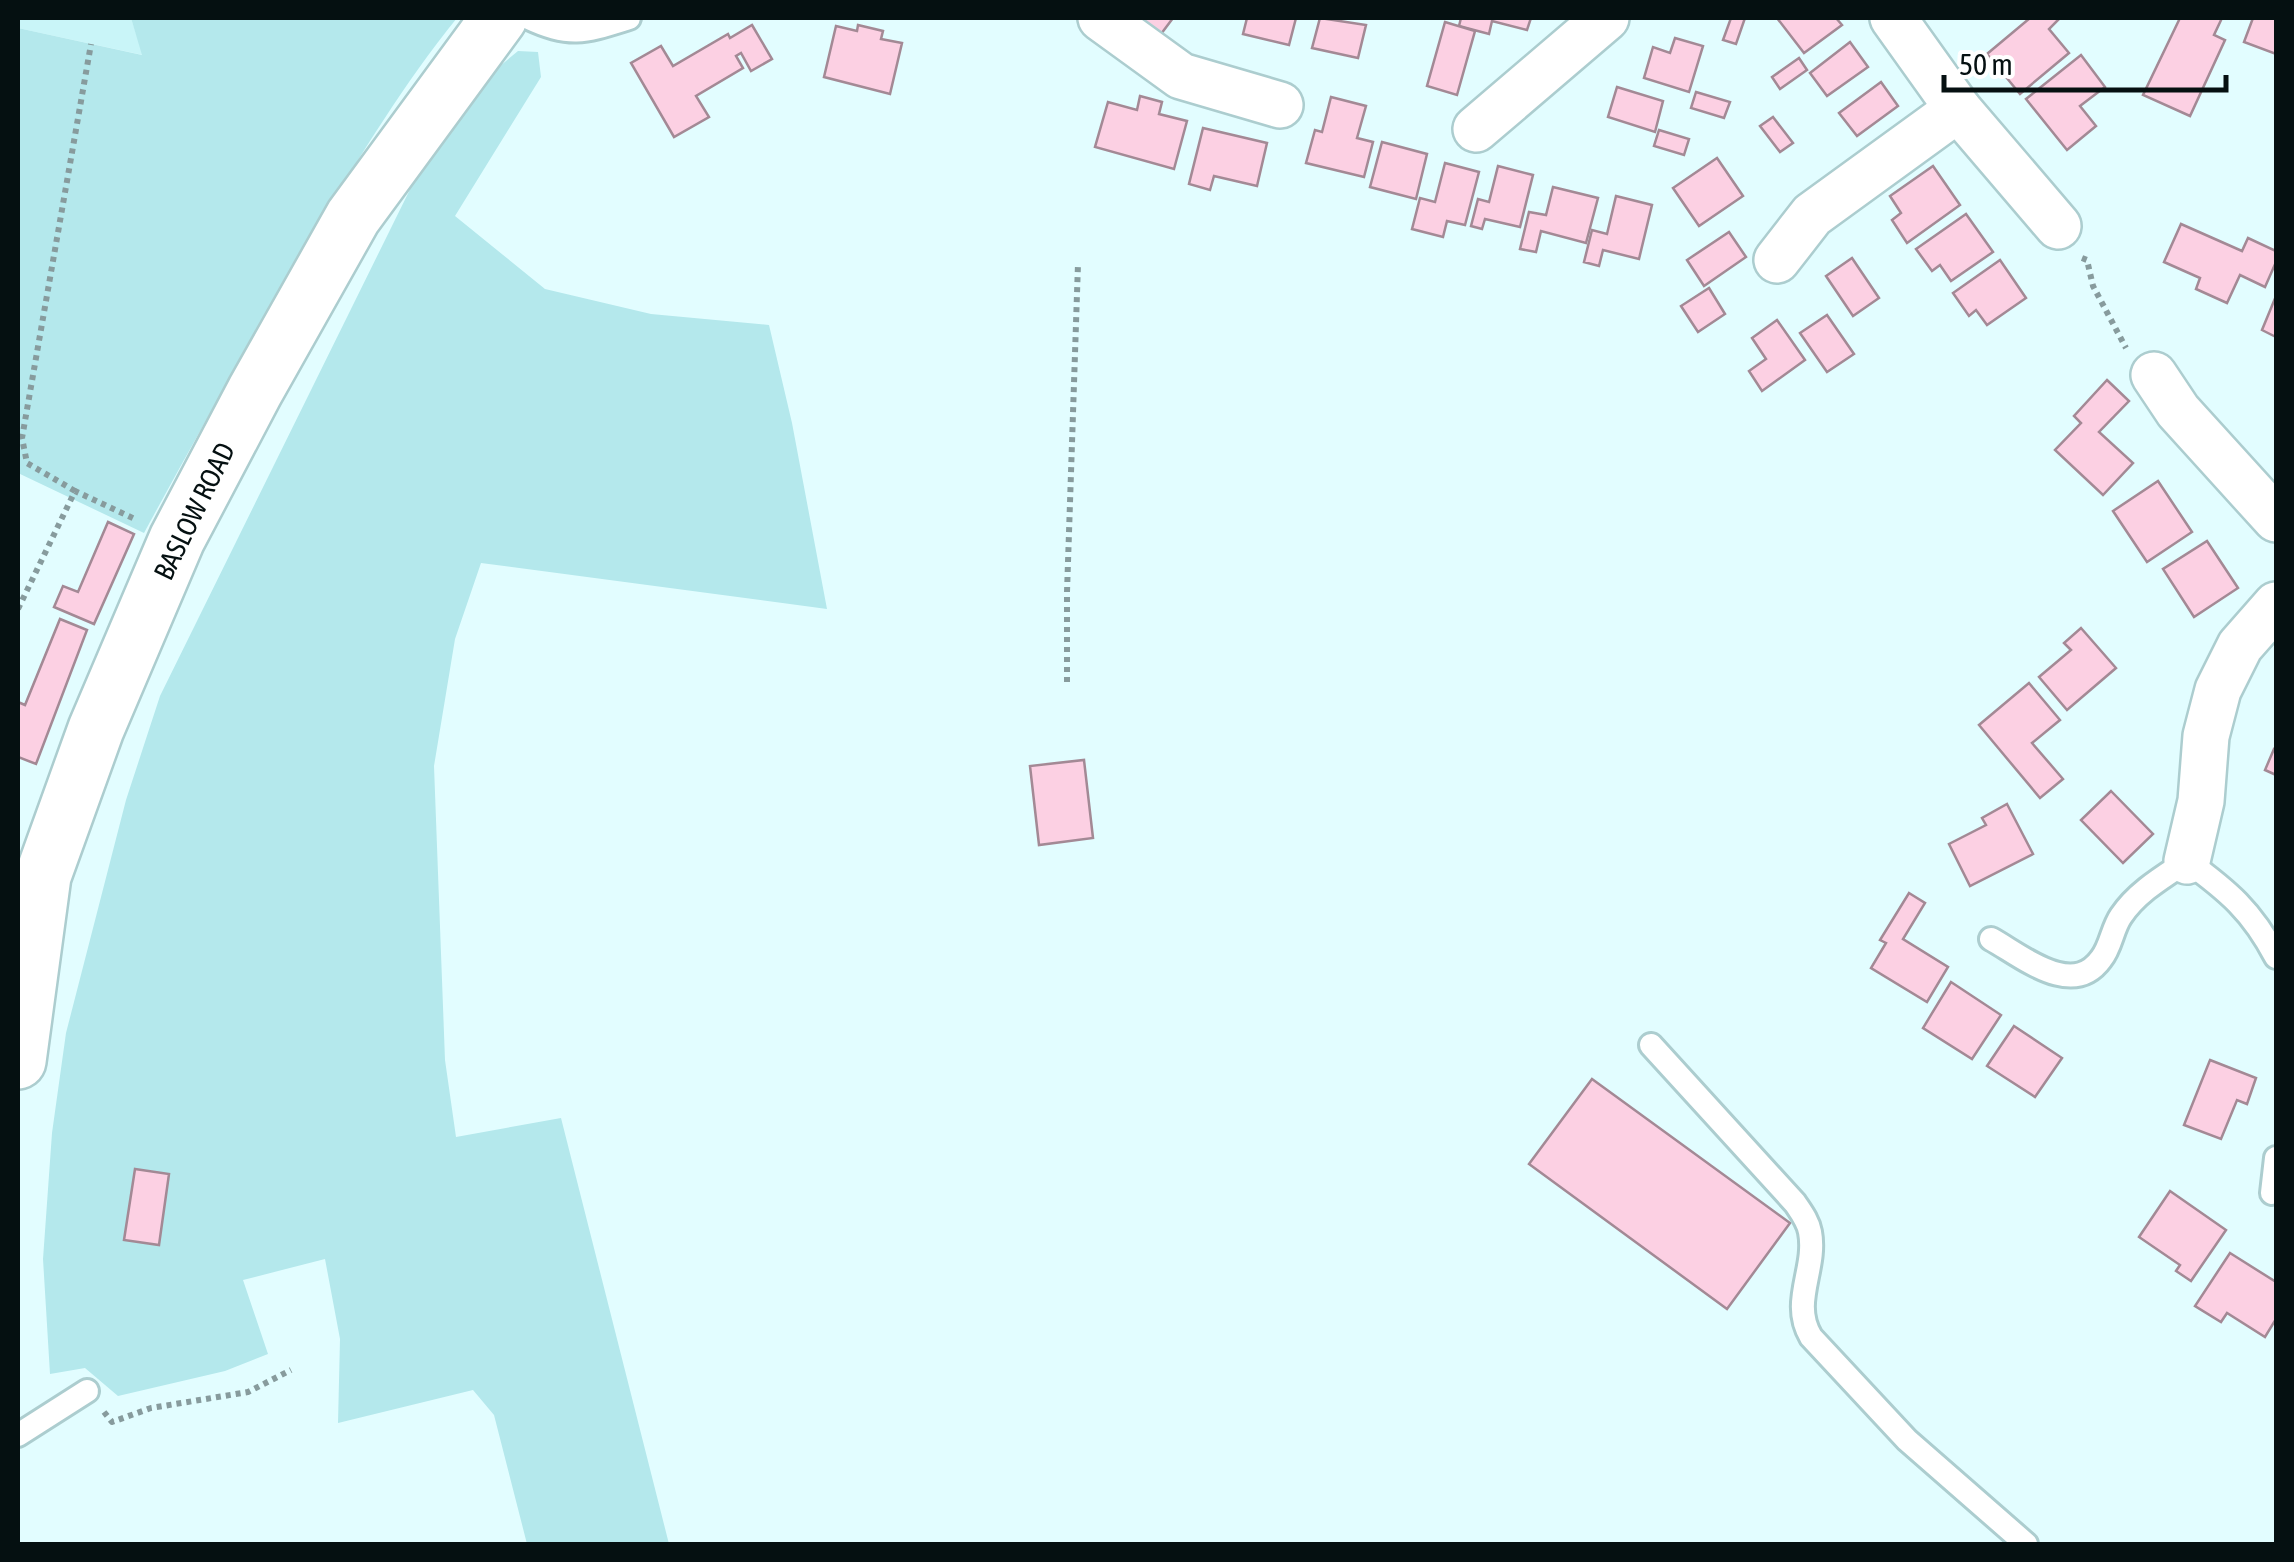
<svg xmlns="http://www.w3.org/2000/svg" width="2294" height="1562" viewBox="0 0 2294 1562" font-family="'Asap Condensed',sans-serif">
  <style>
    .built { fill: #c9f5f8 }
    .green { fill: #b4e8ec }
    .building { fill: #fcd0e3; stroke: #a38995; stroke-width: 2.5 }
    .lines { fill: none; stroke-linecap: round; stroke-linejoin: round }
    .lane-casing { stroke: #accdcf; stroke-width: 28 }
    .street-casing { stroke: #accdcf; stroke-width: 50 }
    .primary-casing { stroke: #accdcf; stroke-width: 60 }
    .path { stroke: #879b9d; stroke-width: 6; stroke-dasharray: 5 5; stroke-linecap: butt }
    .lane { stroke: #fff; stroke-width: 22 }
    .street { stroke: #fff; stroke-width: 45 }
    .primary { stroke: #fff; stroke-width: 55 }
    .labels { text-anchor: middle; stroke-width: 8; stroke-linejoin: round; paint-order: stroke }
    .street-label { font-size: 28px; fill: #051011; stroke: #fff }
  </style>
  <rect width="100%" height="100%" fill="#e2fdff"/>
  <!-- built -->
  <path class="built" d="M 18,18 L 131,18 L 143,55 L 18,28 Z"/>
  <!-- green -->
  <g class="green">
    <path d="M 131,18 L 457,18 C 404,83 361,155 317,227 C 257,328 200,430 144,533 L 18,473 L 18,28 L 142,55 Z"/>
    <path d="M 518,51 L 538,52 L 541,77 L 455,216 L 545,289 L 651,314 L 769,325 L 792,423 L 827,609 L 481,563 L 455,639 L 434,766 L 445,1060 L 456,1137 L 561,1118 L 669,1544 L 527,1544 L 494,1415 L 473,1390 L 338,1423 L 340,1339 L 325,1259 L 243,1280 L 268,1354 L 225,1371 L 118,1396 L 85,1368 L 50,1374 L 43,1259 L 52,1133 L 66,1033 L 126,800 L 160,696 L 428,153 L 483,80 Z"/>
  </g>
  <!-- building -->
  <g class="building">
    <path d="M 1129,18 L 1173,18 L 1158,38 Z"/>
    <path d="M 1247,18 L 1296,18 L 1289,45 L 1243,34 Z"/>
    <path d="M 1320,18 L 1366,25 L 1358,58 L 1312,48 Z"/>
    <path d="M 1461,18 L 1531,18 L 1527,30 L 1492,21 L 1489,34 L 1459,26 Z"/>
    <path d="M 1731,18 L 1745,18 L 1736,44 L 1723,40 Z"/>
    <path d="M 1777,18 L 1836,18 L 1842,25 L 1804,53 Z"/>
    <path d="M 2030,18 L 2060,18 L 2049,29 L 2069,53 L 2020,94 L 1987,54 Z"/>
    <path d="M 2180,18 L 2222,18 L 2214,35 L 2225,40 L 2190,116 L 2143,95 Z"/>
    <path d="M 2253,18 L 2276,18 L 2276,54 L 2244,42 Z"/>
    <path d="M 1445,22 L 1475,31 L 1457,95 L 1427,86 Z"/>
    <path d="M 752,25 L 772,59 L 751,71 L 741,53 L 736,56 L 743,68 L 696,96 L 709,117 L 674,137 L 631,63 L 661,46 L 673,66 L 728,34 L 730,38 Z"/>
    <path d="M 858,25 L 883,31 L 881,39 L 902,43 L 890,94 L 824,77 L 836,26 L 857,31 Z"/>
    <path d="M 1675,38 L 1703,46 L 1689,92 L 1644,78 L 1653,47 L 1670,53 Z"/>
    <path d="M 1850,42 L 1868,67 L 1827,96 L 1810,73 Z"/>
    <path d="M 2081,55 L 2105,87 L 2080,106 L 2096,126 L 2067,150 L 2026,99 Z"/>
    <path d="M 1799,58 L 1807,70 L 1780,89 L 1772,77 Z"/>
    <path d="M 1881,82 L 1898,106 L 1857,136 L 1839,113 Z"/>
    <path d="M 1617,87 L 1663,101 L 1655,132 L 1608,117 Z"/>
    <path d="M 1696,92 L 1730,102 L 1724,118 L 1691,108 Z"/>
    <path d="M 1140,96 L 1162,102 L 1159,114 L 1187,121 L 1174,169 L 1095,147 L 1108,102 L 1137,110 Z"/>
    <path d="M 1331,97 L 1366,106 L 1357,138 L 1373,142 L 1364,177 L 1306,163 L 1315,130 L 1322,132 Z"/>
    <path d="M 1773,117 L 1793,143 L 1780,152 L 1760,126 Z"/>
    <path d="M 1203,128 L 1267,143 L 1257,186 L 1214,176 L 1210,190 L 1189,184 Z"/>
    <path d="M 1659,130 L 1689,139 L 1684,155 L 1654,146 Z"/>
    <path d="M 1382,142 L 1427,154 L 1416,199 L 1370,187 Z"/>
    <path d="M 1717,158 L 1743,196 L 1699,226 L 1673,188 Z"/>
    <path d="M 1445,163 L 1479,172 L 1465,225 L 1447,221 L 1443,237 L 1412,229 L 1420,198 L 1435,202 Z"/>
    <path d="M 1498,166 L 1533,175 L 1520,227 L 1485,219 L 1482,229 L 1471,226 L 1478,199 L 1489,202 Z"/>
    <path d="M 1933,166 L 1960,205 L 1907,243 L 1892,220 L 1901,213 L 1890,196 Z"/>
    <path d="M 1553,187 L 1598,198 L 1586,243 L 1541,231 L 1536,252 L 1520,249 L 1529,212 L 1546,215 Z"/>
    <path d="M 1616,196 L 1652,205 L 1639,259 L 1603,250 L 1599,266 L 1584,262 L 1592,230 L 1607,234 Z"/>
    <path d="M 1966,214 L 1993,252 L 1951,281 L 1940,265 L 1932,271 L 1916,249 Z"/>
    <path d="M 2181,224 L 2242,251 L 2248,238 L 2276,251 L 2276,262 L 2265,287 L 2240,275 L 2227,303 L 2196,289 L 2200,278 L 2164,262 Z"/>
    <path d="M 1729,232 L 1746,257 L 1704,286 L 1687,260 Z"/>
    <path d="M 1852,258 L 1879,298 L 1853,316 L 1826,276 Z"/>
    <path d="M 2000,260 L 2026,298 L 1987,325 L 1976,310 L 1969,316 L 1953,293 Z"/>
    <path d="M 1709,288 L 1725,314 L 1698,332 L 1681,306 Z"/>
    <path d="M 2276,296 L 2276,337 L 2262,330 Z"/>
    <path d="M 1827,315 L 1854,354 L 1827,372 L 1800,333 Z"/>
    <path d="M 1777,320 L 1805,360 L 1762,391 L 1749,371 L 1766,359 L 1752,338 Z"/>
    <path d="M 2107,380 L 2129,401 L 2099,432 L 2133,463 L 2103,495 L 2055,450 L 2081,423 L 2074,416 Z"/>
    <path d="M 2158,481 L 2192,532 L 2147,562 L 2113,511 Z"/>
    <path d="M 108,522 L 134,534 L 94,624 L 54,607 L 63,586 L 78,592 Z"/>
    <path d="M 2207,541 L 2238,588 L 2194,617 L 2163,569 Z"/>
    <path d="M 60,619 L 87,630 L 36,764 L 18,757 L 18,702 L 25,705 Z"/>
    <path d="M 2081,628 L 2116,668 L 2067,710 L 2039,677 L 2071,650 L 2064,643 Z"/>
    <path d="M 2029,683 L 2060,720 L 2032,743 L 2063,779 L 2040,798 L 1979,725 Z"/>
    <path d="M 2274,749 L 2276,750 L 2276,775 L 2265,770 Z"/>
    <path d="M 1084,760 L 1093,838 L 1039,845 L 1030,766 Z"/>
    <path d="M 2111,791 L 2153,834 L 2123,863 L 2081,820 Z"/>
    <path d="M 2007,804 L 2033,854 L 1970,886 L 1949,844 L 1986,825 L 1982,818 Z"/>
    <path d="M 1909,893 L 1925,903 L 1903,939 L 1948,967 L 1927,1002 L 1871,968 L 1886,943 L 1880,940 Z"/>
    <path d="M 1951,982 L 2001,1015 L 1972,1059 L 1923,1028 Z"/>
    <path d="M 2014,1026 L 2062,1058 L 2035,1097 L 1987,1066 Z"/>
    <path d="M 2210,1060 L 2256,1078 L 2247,1104 L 2237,1100 L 2221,1139 L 2184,1125 Z"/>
    <path d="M 1592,1079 L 1790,1223 L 1727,1309 L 1529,1164 Z"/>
    <path d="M 135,1169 L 169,1174 L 159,1245 L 124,1240 Z"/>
    <path d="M 2170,1191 L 2226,1230 L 2191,1281 L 2176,1271 L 2180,1265 L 2139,1237 Z"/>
    <path d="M 2230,1253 L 2276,1282 L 2276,1319 L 2265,1337 L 2227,1313 L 2221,1322 L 2195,1306 Z"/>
  </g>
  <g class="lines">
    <!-- lane casing -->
    <g class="lane-casing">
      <g id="lane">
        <path d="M 529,18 C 571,38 587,31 629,18"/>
        <path d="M 1991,939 C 2022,956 2072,999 2101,959 C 2111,947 2112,929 2121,916 C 2137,892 2163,877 2187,861 C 2228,891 2252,911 2276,957"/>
        <path d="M 1651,1045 L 1795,1203 C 1801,1212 1808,1221 1810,1232 C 1817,1269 1790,1302 1811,1337 L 1907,1440 L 2026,1544"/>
        <path d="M 2272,1193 L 2276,1158"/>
        <path d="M 18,1435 L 87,1391"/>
      </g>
    </g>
    <!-- street casing -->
    <g class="street-casing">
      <g id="street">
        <path d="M 1101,18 L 1181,76 L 1280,105"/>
        <path d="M 1893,18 L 1958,109 L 2058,226"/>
        <path d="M 1476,129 L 1606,18"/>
        <path d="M 1777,260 L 1812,215 L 1958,109"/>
        <path d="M 2154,375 L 2178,411 L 2276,519"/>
        <path d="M 2187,861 L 2201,801 L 2206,736 L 2218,690 L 2240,646 L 2276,605"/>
      </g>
    </g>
    <!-- primary casing -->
    <g class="primary-casing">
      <path id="primary" d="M 18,1061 L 43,876 L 96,729 L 177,539 L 255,391 L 353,217 L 499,18"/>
    </g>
    <!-- path -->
    <g class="path">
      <path d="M 2082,258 L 2087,260 L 2093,286 L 2126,348"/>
      <path d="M 75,491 L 27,463 L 22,438 L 91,44"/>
      <path d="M 18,609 L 75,491 L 137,520"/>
      <path d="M 1067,682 L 1067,592 L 1078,264"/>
      <path d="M 104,1412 L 112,1422 L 151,1408 L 248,1392 L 291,1370"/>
    </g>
    <!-- lane -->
    <use href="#lane" class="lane"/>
    <!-- street -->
    <use href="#street" class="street"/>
    <!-- primary -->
    <use href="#primary" class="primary"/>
  </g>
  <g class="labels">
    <!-- street labels -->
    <g class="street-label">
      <text transform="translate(194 511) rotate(-64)" y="10">BASLOW ROAD</text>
    </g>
  </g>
  <!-- border -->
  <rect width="2294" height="1562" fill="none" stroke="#051011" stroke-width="40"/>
  <!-- scale -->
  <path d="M1944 75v15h282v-15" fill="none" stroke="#051011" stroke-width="5"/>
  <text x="1959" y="75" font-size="30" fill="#051011" stroke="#ffffff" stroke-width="8" paint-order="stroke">50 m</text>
</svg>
